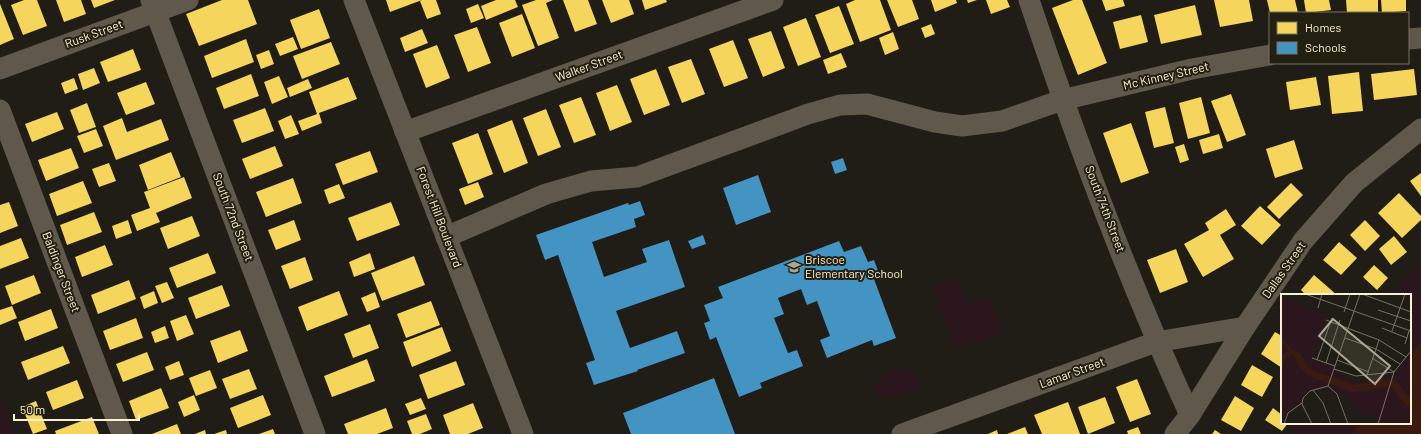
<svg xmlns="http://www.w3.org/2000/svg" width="1421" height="434" viewBox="0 0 1421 434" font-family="Barlow,sans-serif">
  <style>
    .green { fill: #2b161d }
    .water { fill: #3b1b10 }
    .homes { fill: #f6d55c }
    .schools { fill: #4393c3 }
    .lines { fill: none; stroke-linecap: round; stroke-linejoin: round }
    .minor { stroke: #5f584b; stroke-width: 21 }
    .labels { text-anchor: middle; stroke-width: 4; stroke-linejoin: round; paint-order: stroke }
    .street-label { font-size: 12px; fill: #fbf1d7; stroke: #231f11 }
    .poi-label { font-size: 12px; fill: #fbf1d7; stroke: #231f11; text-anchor: start }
    .inset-river { fill: none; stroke: #3b1b10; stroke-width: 2 }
    .inset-road { fill: none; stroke: #777263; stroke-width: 1 }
    .view { fill: #aea793; fill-opacity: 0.15; stroke: #aea793; stroke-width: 2 }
    .inset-edge { fill: none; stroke: #fbf1d7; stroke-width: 2 }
  </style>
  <rect width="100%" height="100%" fill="#1f1d15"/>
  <!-- green -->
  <g class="green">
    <path d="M 1421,263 L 1421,434 L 1291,434 L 1298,423 L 1410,423 L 1410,295 L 1390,295 Z"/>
    <path d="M 957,277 L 967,304 L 989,296 L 1002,333 L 955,350 L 933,286 Z"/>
    <path d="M 902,368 C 914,371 919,377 919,390 L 915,392 L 906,391 C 892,397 893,402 877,394 L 875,388 C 881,375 889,370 902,368 Z"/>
    <path d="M 0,396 L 14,434 L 0,434 Z"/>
  </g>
  <!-- water -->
  <path class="water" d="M 1421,342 L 1421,434 L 1352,434 L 1360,423 L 1410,423 L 1410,357 Z"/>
  <!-- homes -->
  <g class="homes">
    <path d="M 24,0 L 37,0 L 47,26 L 23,35 L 11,5 Z"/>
    <path d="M 56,0 L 81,0 L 86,14 L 64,22 Z"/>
    <path d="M 91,0 L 115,0 L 94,8 Z"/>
    <path d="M 222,0 L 248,0 L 257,24 L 199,46 L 186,14 Z"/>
    <path d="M 386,0 L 422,0 L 390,12 Z"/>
    <path d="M 422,0 L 436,0 L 441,14 L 427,19 L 420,1 Z"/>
    <path d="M 496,0 L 515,0 L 518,7 L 486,20 L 481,6 Z"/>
    <path d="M 536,0 L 553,0 L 546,3 L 559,38 L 538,46 L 522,5 Z"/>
    <path d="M 563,0 L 588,0 L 597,24 L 575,32 Z"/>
    <path d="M 602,0 L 629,0 L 634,14 L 611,23 Z"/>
    <path d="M 642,0 L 666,0 L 667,2 L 645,10 Z"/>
    <path d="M 855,0 L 880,0 L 891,30 L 860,42 L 846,4 Z"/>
    <path d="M 887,0 L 912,0 L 919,19 L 898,27 Z"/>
    <path d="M 931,0 L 956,0 L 957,3 L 935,12 Z"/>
    <path d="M 967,0 L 977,0 L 968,3 Z"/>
    <path d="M 986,0 L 1007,0 L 1010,7 L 991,14 Z"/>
    <path d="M 1073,0 L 1082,0 L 1107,63 L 1078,75 L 1052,8 Z"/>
    <path d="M 1102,0 L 1123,0 L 1125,6 L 1106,11 Z"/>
    <path d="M 1214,0 L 1249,0 L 1253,21 L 1220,27 Z"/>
    <path d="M 1267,0 L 1295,0 L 1298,13 L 1270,13 Z"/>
    <path d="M 1304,0 L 1329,0 L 1331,10 L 1306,13 Z"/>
    <path d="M 1346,0 L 1378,0 L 1378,13 L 1347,13 Z"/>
    <path d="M 1381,0 L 1406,0 L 1406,11 L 1382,13 Z"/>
    <path d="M 0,4 L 14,39 L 0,45 Z"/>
    <path d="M 478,4 L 484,18 L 471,23 L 466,9 Z"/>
    <path d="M 1195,5 L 1202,35 L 1161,44 L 1154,15 Z"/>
    <path d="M 839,6 L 854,44 L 830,53 L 815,15 Z"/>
    <path d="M 319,9 L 330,38 L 301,49 L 290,20 Z"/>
    <path d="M 522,14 L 535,48 L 512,57 L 499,23 Z"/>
    <path d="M 1141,15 L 1148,42 L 1120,49 L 1113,22 Z"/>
    <path d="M 806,18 L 821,57 L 798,66 L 783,27 Z"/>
    <path d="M 931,24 L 935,34 L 925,38 L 921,28 Z"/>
    <path d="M 477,27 L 491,63 L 468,72 L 454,35 Z"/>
    <path d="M 422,29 L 428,43 L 405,52 L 400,38 Z"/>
    <path d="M 771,31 L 785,68 L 763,77 L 748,39 Z"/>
    <path d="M 893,32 L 899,49 L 885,55 L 879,38 Z"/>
    <path d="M 293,37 L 298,49 L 280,56 L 275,44 Z"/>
    <path d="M 246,39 L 254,62 L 212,78 L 204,56 Z"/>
    <path d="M 733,40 L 748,78 L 724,87 L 709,49 Z"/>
    <path d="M 331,42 L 340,64 L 302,79 L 293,56 Z"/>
    <path d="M 437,45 L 450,78 L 426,88 L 413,54 Z"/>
    <path d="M 133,49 L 141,70 L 108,82 L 100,62 Z"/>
    <path d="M 269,50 L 274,64 L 261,69 L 256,55 Z"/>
    <path d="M 841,53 L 847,67 L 828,74 L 823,60 Z"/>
    <path d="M 691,59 L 705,94 L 682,103 L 668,67 Z"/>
    <path d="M 94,68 L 100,83 L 83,90 L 78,74 Z"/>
    <path d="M 656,69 L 670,105 L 644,115 L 630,79 Z"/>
    <path d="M 1414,69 L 1417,95 L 1374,100 L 1371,74 Z"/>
    <path d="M 1359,72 L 1363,111 L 1332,114 L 1328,76 Z"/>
    <path d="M 251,74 L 259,96 L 224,109 L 216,88 Z"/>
    <path d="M 279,76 L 288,97 L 272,104 L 264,82 Z"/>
    <path d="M 348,77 L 357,99 L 319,113 L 322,123 L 302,131 L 298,121 L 317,114 L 309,92 Z"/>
    <path d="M 1316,77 L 1321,105 L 1290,110 L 1286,82 Z"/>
    <path d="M 74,78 L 78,89 L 65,94 L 61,83 Z"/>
    <path d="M 308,79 L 312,88 L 290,97 L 287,88 Z"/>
    <path d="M 146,82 L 155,104 L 126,115 L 117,93 Z"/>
    <path d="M 617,85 L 632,122 L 610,131 L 596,93 Z"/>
    <path d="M 1231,94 L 1246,135 L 1227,142 L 1211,101 Z"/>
    <path d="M 581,97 L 596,135 L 574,143 L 559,105 Z"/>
    <path d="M 1201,97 L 1210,133 L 1188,139 L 1179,103 Z"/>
    <path d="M 87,103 L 96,127 L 79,133 L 70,110 Z"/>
    <path d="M 1165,107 L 1174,143 L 1154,148 L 1145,112 Z"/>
    <path d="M 265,108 L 274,131 L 242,143 L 233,120 Z"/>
    <path d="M 546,109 L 561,147 L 538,156 L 523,118 Z"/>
    <path d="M 57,112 L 64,129 L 32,142 L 25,124 Z"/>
    <path d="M 291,115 L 299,134 L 285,139 L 278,121 Z"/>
    <path d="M 122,118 L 127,132 L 161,119 L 169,140 L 116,160 L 103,126 Z"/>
    <path d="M 512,120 L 528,163 L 504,173 L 487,130 Z"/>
    <path d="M 1131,123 L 1149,173 L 1121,183 L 1103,133 Z"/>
    <path d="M 96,129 L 103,146 L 84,153 L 77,136 Z"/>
    <path d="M 478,133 L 493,174 L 468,184 L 452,143 Z"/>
    <path d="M 1219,134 L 1223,148 L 1203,154 L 1199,140 Z"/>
    <path d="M 1294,140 L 1303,169 L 1275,178 L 1266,149 Z"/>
    <path d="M 1184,144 L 1189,160 L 1180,163 L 1175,147 Z"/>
    <path d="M 275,146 L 283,166 L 250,179 L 242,159 Z"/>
    <path d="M 71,148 L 79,168 L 46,181 L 38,160 Z"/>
    <path d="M 370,151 L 378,172 L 343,185 L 335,164 Z"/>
    <path d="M 171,152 L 181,177 L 148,190 L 139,165 Z"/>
    <path d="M 109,163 L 116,181 L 99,187 L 92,169 Z"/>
    <path d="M 1421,173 L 1421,196 L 1410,181 Z"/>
    <path d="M 184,177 L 192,198 L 156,213 L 160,222 L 137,231 L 131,215 L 150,208 L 144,192 Z"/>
    <path d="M 293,178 L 302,203 L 266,217 L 256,192 Z"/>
    <path d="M 83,181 L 92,203 L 57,216 L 49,194 Z"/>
    <path d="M 478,182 L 484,197 L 465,205 L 459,189 Z"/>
    <path d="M 1291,183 L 1303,195 L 1279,219 L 1267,207 Z"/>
    <path d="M 339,184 L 345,198 L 329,204 L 324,190 Z"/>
    <path d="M 1399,193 L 1421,216 L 1421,220 L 1402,238 L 1378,213 Z"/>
    <path d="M 9,202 L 18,226 L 0,233 L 0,205 Z"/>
    <path d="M 391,202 L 400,225 L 357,241 L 348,218 Z"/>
    <path d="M 1260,206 L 1281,225 L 1262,245 L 1241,226 Z"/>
    <path d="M 1226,209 L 1236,225 L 1220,235 L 1234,259 L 1203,277 L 1184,244 L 1209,230 L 1205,223 Z"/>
    <path d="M 94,212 L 102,232 L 67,245 L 60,225 Z"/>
    <path d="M 192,216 L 200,236 L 168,249 L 160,228 Z"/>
    <path d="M 128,220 L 132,233 L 116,239 L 112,226 Z"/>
    <path d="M 294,220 L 301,240 L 276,250 L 268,230 Z"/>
    <path d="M 1365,220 L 1380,236 L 1365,251 L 1350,235 Z"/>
    <path d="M 1394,236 L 1407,252 L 1391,265 L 1379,249 Z"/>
    <path d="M 21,238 L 29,258 L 0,269 L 0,246 Z"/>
    <path d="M 1339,242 L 1357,258 L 1341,275 L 1323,260 Z"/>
    <path d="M 105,245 L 113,265 L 82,277 L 75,257 Z"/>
    <path d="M 1176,249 L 1188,282 L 1160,293 L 1147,260 Z"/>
    <path d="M 208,253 L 216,273 L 177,288 L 169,268 Z"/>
    <path d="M 370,253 L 375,269 L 354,277 L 349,262 Z"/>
    <path d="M 414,256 L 425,285 L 382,301 L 371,273 Z"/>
    <path d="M 305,257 L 313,280 L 290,289 L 281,266 Z"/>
    <path d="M 1374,265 L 1388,278 L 1377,290 L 1363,277 Z"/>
    <path d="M 34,275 L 41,293 L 12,305 L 5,286 Z"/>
    <path d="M 1314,275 L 1337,295 L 1306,295 L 1301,290 Z"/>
    <path d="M 129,280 L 136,299 L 98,314 L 91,295 Z"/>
    <path d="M 167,282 L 174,298 L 162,303 L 155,286 Z"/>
    <path d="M 222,285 L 230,306 L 196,319 L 188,298 Z"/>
    <path d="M 154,291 L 158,303 L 144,309 L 140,297 Z"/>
    <path d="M 339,291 L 348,315 L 307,331 L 298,307 Z"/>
    <path d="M 375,292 L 380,307 L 367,312 L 361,298 Z"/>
    <path d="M 431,301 L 440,325 L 406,338 L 397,314 Z"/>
    <path d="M 12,306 L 17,318 L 0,325 L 0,310 Z"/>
    <path d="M 51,309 L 58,328 L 25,341 L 18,322 Z"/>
    <path d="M 186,315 L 194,334 L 177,341 L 170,321 Z"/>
    <path d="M 136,318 L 143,338 L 110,350 L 103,331 Z"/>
    <path d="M 370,324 L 379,348 L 353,358 L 344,334 Z"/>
    <path d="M 165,326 L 169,338 L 155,343 L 151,332 Z"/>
    <path d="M 442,327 L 451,351 L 412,367 L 403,342 Z"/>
    <path d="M 240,330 L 248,351 L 218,363 L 210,341 Z"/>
    <path d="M 1275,332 L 1282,336 L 1282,368 L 1261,354 Z"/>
    <path d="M 63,346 L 70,363 L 28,380 L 21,362 Z"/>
    <path d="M 147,352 L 154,370 L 123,382 L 116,364 Z"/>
    <path d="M 367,359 L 375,381 L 332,397 L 324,376 Z"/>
    <path d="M 179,361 L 184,375 L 170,380 L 165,367 Z"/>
    <path d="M 456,361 L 465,385 L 428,399 L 419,375 Z"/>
    <path d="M 1252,365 L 1273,377 L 1262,397 L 1241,385 Z"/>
    <path d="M 249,369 L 257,389 L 230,399 L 222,379 Z"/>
    <path d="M 210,370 L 217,388 L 196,396 L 189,378 Z"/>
    <path d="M 1137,379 L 1151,414 L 1130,422 L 1116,387 Z"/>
    <path d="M 77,380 L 84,398 L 53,410 L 46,392 Z"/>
    <path d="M 161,388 L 169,408 L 136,420 L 129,401 Z"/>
    <path d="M 194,395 L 200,410 L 184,417 L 178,402 Z"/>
    <path d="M 263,395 L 271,415 L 238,428 L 230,408 Z"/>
    <path d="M 1235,396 L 1254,408 L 1241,431 L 1221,420 Z"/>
    <path d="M 1105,397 L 1115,423 L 1088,434 L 1078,407 Z"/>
    <path d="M 421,398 L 426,409 L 410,415 L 405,404 Z"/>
    <path d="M 36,401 L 47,429 L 33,434 L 22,407 Z"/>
    <path d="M 1068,402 L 1080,434 L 1042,434 L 1034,415 Z"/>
    <path d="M 473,403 L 483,428 L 468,434 L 450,434 L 443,415 Z"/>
    <path d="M 386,408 L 393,428 L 377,434 L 348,434 L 344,424 Z"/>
    <path d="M 1273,408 L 1282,415 L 1282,423 L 1288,423 L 1282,431 L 1265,420 Z"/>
    <path d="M 426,414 L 432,429 L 420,434 L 412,434 L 407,421 Z"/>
    <path d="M 92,417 L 99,434 L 56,434 L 55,431 Z"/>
    <path d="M 177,424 L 181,434 L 152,434 Z"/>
    <path d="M 1025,427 L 1028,434 L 1007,434 Z"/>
    <path d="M 1138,427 L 1141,434 L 1128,434 L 1127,431 Z"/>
    <path d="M 273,429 L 275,434 L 259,434 Z"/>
    <path d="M 205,430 L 206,434 L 195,434 Z"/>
    <path d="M 226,430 L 227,434 L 214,434 Z"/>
    <path d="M 997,430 L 998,434 L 988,434 Z"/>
    <path d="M 1215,430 L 1221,434 L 1212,434 Z"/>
  </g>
  <!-- schools -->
  <g class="schools">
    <path d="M 843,158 L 847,170 L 835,174 L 831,162 Z"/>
    <path d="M 758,175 L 771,212 L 736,225 L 723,188 Z"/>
    <path d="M 640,201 L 645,215 L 634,219 L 636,227 L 592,242 L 604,277 L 647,262 L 642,249 L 669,240 L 685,287 L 616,311 L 630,348 L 677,331 L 685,353 L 637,370 L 638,371 L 594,385 L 586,363 L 595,360 L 558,255 L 545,260 L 536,235 L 628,203 L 629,205 Z"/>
    <path d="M 703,235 L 706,244 L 692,249 L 688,241 Z"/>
    <path d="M 839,241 L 844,252 L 861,246 L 868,262 L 874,260 L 880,276 L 874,279 L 896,338 L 874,346 L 872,340 L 827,358 L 820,340 L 830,336 L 817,301 L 807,305 L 801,289 L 778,298 L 784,314 L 774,318 L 788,353 L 797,350 L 803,366 L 760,383 L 762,388 L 739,397 L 716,337 L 710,340 L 704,323 L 710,321 L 704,305 L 723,298 L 718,287 Z"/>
    <path d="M 714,378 L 735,434 L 631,434 L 623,413 Z"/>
  </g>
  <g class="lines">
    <!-- minor -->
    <g class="minor">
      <path d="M 151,0 L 315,434"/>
      <path d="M 354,0 L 523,434"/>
      <path d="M 1029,0 C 1076,141 1128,280 1190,415"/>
      <path d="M 1408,39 L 1421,38"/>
      <path d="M 0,69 L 188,0"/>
      <path d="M 0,110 L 122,434"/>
      <path d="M 405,132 L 773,0"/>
      <path d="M 446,237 L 546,194 L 591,181 L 637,177 L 808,114 L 840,105 L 867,104 L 935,122 L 962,126 L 1002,121 L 1062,100 L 1192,69 L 1270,55"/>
      <path d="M 902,434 L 1156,342 L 1245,327"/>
      <path d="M 1175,434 L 1190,415 L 1245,327 L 1303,241 L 1354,183 L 1421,129"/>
    </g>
  </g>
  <!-- icons -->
  <defs>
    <g id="school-bare" transform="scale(1.08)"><path d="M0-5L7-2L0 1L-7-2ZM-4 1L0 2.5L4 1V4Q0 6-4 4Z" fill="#aea793" stroke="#231f11" stroke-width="2.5" paint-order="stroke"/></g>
  </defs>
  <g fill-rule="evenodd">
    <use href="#school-bare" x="794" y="267"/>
  </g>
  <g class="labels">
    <!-- street labels -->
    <g class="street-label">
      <text transform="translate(94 34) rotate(-20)" y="4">Rusk Street</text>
      <text transform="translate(589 66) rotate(-20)" y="4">Walker Street</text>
      <text transform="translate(1166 76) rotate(-13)" y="4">Mc Kinney Street</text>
      <text transform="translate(1105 209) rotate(69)" y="4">South 74th Street</text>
      <text transform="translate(233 217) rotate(69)" y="4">South 72nd Street</text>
      <text transform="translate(439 217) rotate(69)" y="4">Forest Hill Boulevard</text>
      <text transform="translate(1284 270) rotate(-55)" y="4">Dallas Street</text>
      <text transform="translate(61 272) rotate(69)" y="4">Baldinger Street</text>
      <text transform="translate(1072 373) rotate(-20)" y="4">Lamar Street</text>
    </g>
    <!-- poi labels -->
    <g class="poi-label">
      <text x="805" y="264">Briscoe<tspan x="805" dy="14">Elementary School</tspan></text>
    </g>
  </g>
  <!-- overview -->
  <g transform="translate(1281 294)">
    <rect width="130" height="130" fill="#1f1d15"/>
    <path d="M 0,3 L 46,20 L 31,65 L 53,73 L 47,90 L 26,98 L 20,108 L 6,119 L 3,130 L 0,130 ZM 130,59 L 130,130 L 94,130 L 95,124 L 75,118 L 76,114 L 68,109 L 67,101 L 62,99 L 57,102 L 49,91 L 54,76 L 65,80 L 64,84 L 75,87 L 110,82 L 107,91 Z" fill="#2b161d"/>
    <path d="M 12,55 L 20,61 L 28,75 L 74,91 L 100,85 L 114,86 L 130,105 L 130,114 L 121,107 L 110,92 L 72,98 L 28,82 L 19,74 L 13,61 L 6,62 L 0,73 L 0,62 Z" fill="#3b1b10"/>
    <path class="inset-river" d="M 0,45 L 10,56"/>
    <path class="inset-road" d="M 24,0 L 130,37M 81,0 L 130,18M 37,14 L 41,0M 97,16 L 130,27M 63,18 L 69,0M 45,26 L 98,46 L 125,63M 101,34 L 126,44M 111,37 L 124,0M 64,44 L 95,55 L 119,70M 124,50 L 128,37M 31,64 L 54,72M 91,64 L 113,78M 36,66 L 51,24M 56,66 L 88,78M 45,69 L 59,26M 53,75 L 75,82 L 113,78M 86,81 L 98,46M 47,92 L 79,0M 47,92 L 56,100 L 67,130M 32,96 L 42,109 L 50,130M 3,130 L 7,119 L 21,109M 31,130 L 21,110 L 22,104 L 29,97 L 47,92M 97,130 L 113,78 L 130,57"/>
    <path class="view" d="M 52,25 L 109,72 L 94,90 L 38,42 Z"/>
    <rect width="130" height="130" class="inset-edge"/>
  </g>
  <!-- legend -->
  <rect x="1269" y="12" width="140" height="52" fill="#231f11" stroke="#797360"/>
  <rect x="1277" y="22" width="20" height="12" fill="#f6d55c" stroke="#797360"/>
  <text x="1305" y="32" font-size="12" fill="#fbf1d7">Homes</text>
  <rect x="1277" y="42" width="20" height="12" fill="#4393c3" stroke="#797360"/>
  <text x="1305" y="52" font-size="12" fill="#fbf1d7">Schools</text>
  <!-- scale -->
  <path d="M14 414v6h125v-6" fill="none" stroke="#fbf1d7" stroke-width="2"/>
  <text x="20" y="414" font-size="12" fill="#fbf1d7" stroke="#231f11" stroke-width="3" paint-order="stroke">50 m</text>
</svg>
